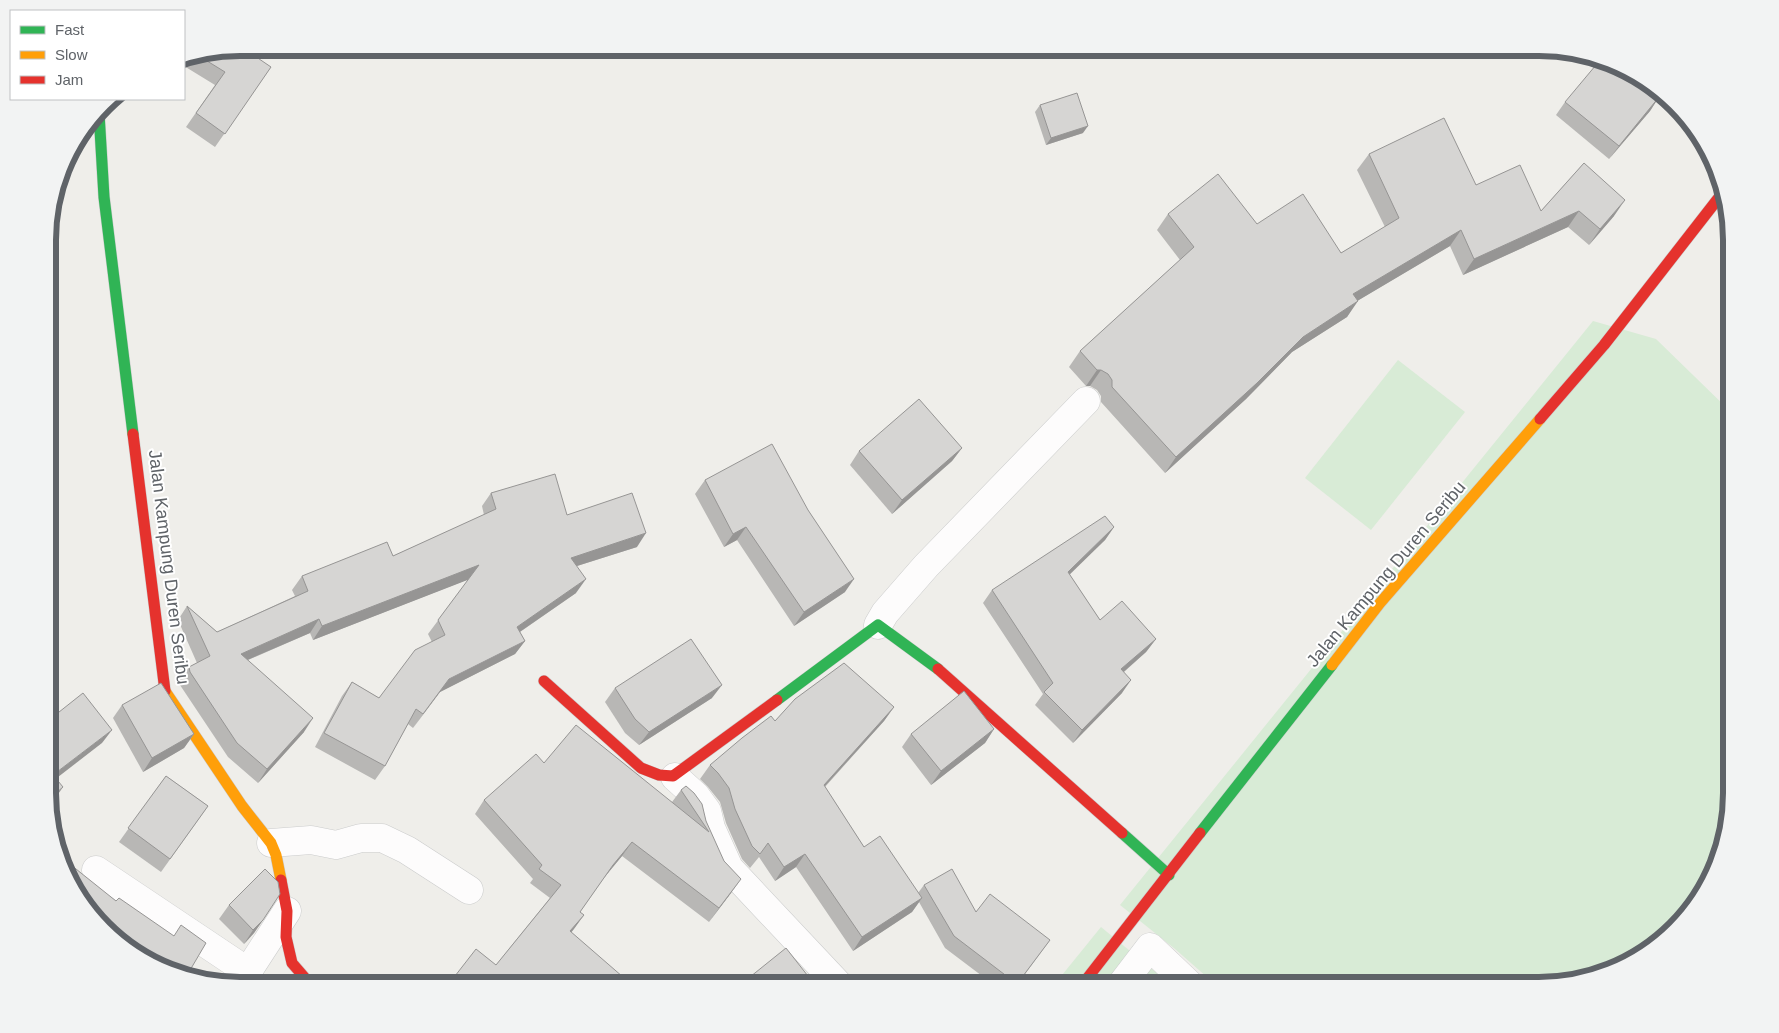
<svg xmlns="http://www.w3.org/2000/svg" width="1779" height="1033" viewBox="0 0 1779 1033" font-family="Arial,sans-serif">
  <style>
    .green { fill: #d8ebd6 }
    .lines { fill: none; stroke-linecap: round; stroke-linejoin: round }
    .street-casing { stroke: #cbcccc; stroke-width: 29 }
    .fast-casing { stroke: #cacacb; stroke-width: 12 }
    .slow-casing { stroke: #cacacb; stroke-width: 12 }
    .jam-casing { stroke: #cacacb; stroke-width: 12 }
    .street { stroke: #fdfcfc; stroke-width: 28 }
    .fast { stroke: #30b455; stroke-width: 11 }
    .slow { stroke: #ff9f0a; stroke-width: 11 }
    .jam { stroke: #e5322d; stroke-width: 11 }
    .wall { fill: #b8b7b5 }
    .shaded-wall { fill: #969594 }
    .building { fill: #d6d5d3; stroke: #969594 }
    .labels { text-anchor: middle; stroke-width: 4; stroke-linejoin: round; paint-order: stroke }
    .street-label { font-size: 18px; fill: #5f6368; stroke: #fff }
    .rim { fill: none; stroke: #5f6368; stroke-width: 6 }
  </style>
  <rect width="100%" height="100%" fill="#efeeea"/>
  <!-- green -->
  <g class="green">
    <path d="M 1593,321 L 1656,339 L 1731,412 L 1731,805 L 1706,889 L 1646,953 L 1600,975 L 1551,985 L 1216,985 L 1175,949 L 1120,905 Z"/>
    <path d="M 1398,360 L 1465,412 L 1371,530 L 1305,478 Z"/>
    <path d="M 1101,927 L 1171,985 L 1054,985 Z"/>
  </g>
  <g class="lines">
    <!-- street casing -->
    <g class="street-casing">
      <g id="street">
        <path d="M 878,625 L 885,613 L 926,566 L 1086,401"/>
        <path d="M 675,777 L 696,796 L 707,811 L 711,828 L 729,868 L 839,985"/>
        <path d="M 271,843 L 311,840 L 336,845 L 361,838 L 382,838 L 407,850 L 469,890"/>
        <path d="M 96,870 L 247,971"/>
        <path d="M 239,985 L 287,911"/>
        <path d="M 1121,985 L 1150,947 L 1190,985"/>
      </g>
    </g>
    <!-- fast casing -->
    <g class="fast-casing">
      <g id="fast">
        <path d="M 99,113 L 104,197 L 133,434"/>
        <path d="M 777,700 L 878,625 L 938,669"/>
        <path d="M 1122,833 L 1169,875"/>
        <path d="M 1200,833 L 1332,665"/>
      </g>
    </g>
    <!-- slow casing -->
    <g class="slow-casing">
      <g id="slow">
        <path d="M 1332,665 L 1380,603 L 1540,419"/>
        <path d="M 165,691 L 242,806 L 271,843 L 276,855 L 281,880"/>
      </g>
    </g>
    <!-- jam casing -->
    <g class="jam-casing">
      <g id="jam">
        <path d="M 1540,419 L 1604,345 L 1724,191"/>
        <path d="M 133,434 L 165,691"/>
        <path d="M 938,669 L 1122,833"/>
        <path d="M 544,681 L 641,768 L 659,775 L 673,776 L 777,700"/>
        <path d="M 281,880 L 287,911 L 286,937 L 292,963 L 311,985"/>
        <path d="M 1082,985 L 1200,833"/>
      </g>
    </g>
    <!-- street -->
    <use href="#street" class="street"/>
    <!-- fast -->
    <use href="#fast" class="fast"/>
    <!-- slow -->
    <use href="#slow" class="slow"/>
    <!-- jam -->
    <use href="#jam" class="jam"/>
  </g>
  <!-- wall -->
  <g class="wall">
    <path d="M 240,48 L 271,67 L 215,147 L 186,127 L 215,85 L 184,66 L 184,59 Z"/>
    <path d="M 1659,97 L 1650,111 L 1609,159 L 1556,115 L 1565,102 Z"/>
    <path d="M 1040,105 L 1083,133 L 1046,145 L 1035,112 Z"/>
    <path d="M 1369,154 L 1476,185 L 1541,211 L 1584,163 L 1614,216 L 1589,245 L 1568,227 L 1463,275 L 1450,246 L 1357,301 L 1347,317 L 1292,352 L 1246,399 L 1165,473 L 1101,402 L 1101,396 L 1097,390 L 1090,386 L 1086,386 L 1069,367 L 1080,351 L 1180,260 L 1157,230 L 1168,214 L 1257,224 L 1341,253 L 1385,227 L 1357,170 Z"/>
    <path d="M 962,448 L 952,461 L 892,514 L 850,465 L 859,451 Z"/>
    <path d="M 705,480 L 845,592 L 794,626 L 737,540 L 724,547 L 695,494 Z"/>
    <path d="M 491,493 L 567,515 L 637,547 L 577,566 L 576,593 L 520,632 L 525,641 L 515,654 L 440,692 L 413,728 L 408,724 L 385,766 L 375,780 L 315,747 L 342,696 L 352,682 L 379,698 L 432,642 L 428,634 L 469,579 L 313,640 L 310,633 L 248,660 L 304,732 L 258,783 L 228,757 L 180,685 L 179,681 L 189,667 L 197,663 L 178,620 L 187,606 L 217,632 L 295,596 L 292,590 L 302,576 L 393,556 L 484,515 L 482,506 Z"/>
    <path d="M 1114,527 L 1105,540 L 1069,574 L 1100,620 L 1156,639 L 1146,652 L 1124,672 L 1122,693 L 1073,743 L 1035,705 L 1043,694 L 983,603 L 992,590 Z"/>
    <path d="M 615,688 L 712,698 L 639,745 L 625,733 L 605,702 Z"/>
    <path d="M 122,705 L 194,734 L 184,748 L 143,772 L 113,718 Z"/>
    <path d="M 894,707 L 884,721 L 825,787 L 864,847 L 918,893 L 924,885 L 976,912 L 1050,940 L 1017,985 L 994,985 L 945,948 L 919,902 L 912,912 L 853,951 L 796,867 L 775,881 L 759,857 L 750,868 L 742,859 L 726,823 L 720,802 L 708,787 L 700,779 L 710,765 L 775,721 Z"/>
    <path d="M 994,729 L 985,743 L 931,785 L 902,747 L 911,734 Z"/>
    <path d="M 544,763 L 672,802 L 681,790 L 706,821 L 731,893 L 709,922 L 622,856 L 603,879 L 580,912 L 584,915 L 571,932 L 496,965 L 550,898 L 530,883 L 533,879 L 475,814 L 484,800 Z"/>
    <path d="M 166,776 L 208,806 L 161,872 L 119,842 Z"/>
    <path d="M 229,905 L 263,920 L 254,933 L 244,944 L 219,919 Z"/>
  </g>
  <!-- shaded-wall -->
  <g class="shaded-wall">
    <path d="M 1659,97 L 1650,111 L 1609,159 L 1619,146 Z"/>
    <path d="M 1088,126 L 1083,133 L 1046,145 L 1051,138 Z"/>
    <path d="M 1625,200 L 1614,216 L 1589,245 L 1600,229 Z"/>
    <path d="M 1579,211 L 1568,227 L 1463,275 L 1474,259 Z"/>
    <path d="M 1461,230 L 1450,246 L 1342,310 L 1353,294 Z"/>
    <path d="M 1358,301 L 1347,317 L 1292,352 L 1246,399 L 1165,473 L 1176,457 L 1303,337 Z"/>
    <path d="M 1097,370 L 1101,370 L 1090,386 L 1086,386 Z"/>
    <path d="M 962,448 L 952,461 L 892,514 L 902,500 Z"/>
    <path d="M 746,527 L 737,540 L 724,547 L 733,534 Z"/>
    <path d="M 1114,527 L 1105,540 L 1059,585 L 1068,572 Z"/>
    <path d="M 646,533 L 637,547 L 561,571 L 571,558 Z"/>
    <path d="M 479,565 L 470,579 L 313,640 L 322,626 Z"/>
    <path d="M 586,579 L 576,593 L 508,640 L 517,627 Z"/>
    <path d="M 854,579 L 845,592 L 794,626 L 804,612 Z"/>
    <path d="M 319,619 L 310,633 L 231,667 L 241,654 Z"/>
    <path d="M 1156,639 L 1146,652 L 1112,682 L 1121,669 Z"/>
    <path d="M 525,641 L 515,654 L 440,692 L 413,728 L 449,679 Z"/>
    <path d="M 1131,680 L 1122,693 L 1073,743 L 1082,730 Z"/>
    <path d="M 722,685 L 712,698 L 639,745 L 649,732 Z"/>
    <path d="M 894,707 L 884,721 L 814,798 L 824,785 Z"/>
    <path d="M 313,718 L 304,732 L 258,783 L 267,769 Z"/>
    <path d="M 994,729 L 985,743 L 931,785 L 941,771 Z"/>
    <path d="M 112,730 L 102,743 L 49,784 L 53,775 Z"/>
    <path d="M 194,734 L 184,748 L 143,772 L 152,758 Z"/>
    <path d="M 63,787 L 54,800 L 49,804 L 49,799 Z"/>
    <path d="M 632,842 L 622,856 L 603,879 L 613,865 Z"/>
    <path d="M 805,854 L 796,867 L 775,881 L 784,867 Z"/>
    <path d="M 741,879 L 731,893 L 709,922 L 719,908 Z"/>
    <path d="M 922,898 L 912,912 L 853,951 L 862,937 Z"/>
    <path d="M 584,915 L 574,929 L 561,945 L 570,931 Z"/>
    <path d="M 263,920 L 254,933 L 244,944 L 253,930 Z"/>
  </g>
  <!-- building -->
  <g class="building">
    <path d="M 240,48 L 243,48 L 271,67 L 225,134 L 196,113 L 225,72 L 199,56 Z"/>
    <path d="M 1601,59 L 1627,70 L 1659,97 L 1619,146 L 1565,102 Z"/>
    <path d="M 1077,93 L 1088,126 L 1051,138 L 1040,105 Z"/>
    <path d="M 1444,118 L 1476,185 L 1520,165 L 1541,211 L 1584,163 L 1625,200 L 1600,229 L 1579,211 L 1474,259 L 1461,230 L 1353,294 L 1358,301 L 1303,337 L 1257,383 L 1176,457 L 1112,387 L 1112,380 L 1108,374 L 1101,370 L 1097,370 L 1080,351 L 1194,247 L 1168,214 L 1218,174 L 1257,224 L 1303,194 L 1341,253 L 1399,218 L 1369,154 Z"/>
    <path d="M 919,399 L 962,448 L 902,500 L 859,451 Z"/>
    <path d="M 772,444 L 808,510 L 854,579 L 804,612 L 746,527 L 733,534 L 705,480 Z"/>
    <path d="M 555,474 L 567,515 L 632,493 L 646,533 L 571,558 L 586,579 L 517,627 L 525,641 L 449,679 L 423,714 L 416,709 L 385,766 L 324,733 L 352,682 L 379,698 L 415,650 L 445,635 L 438,620 L 479,565 L 322,626 L 319,619 L 241,654 L 313,718 L 267,769 L 237,743 L 190,672 L 189,667 L 210,656 L 187,606 L 217,632 L 308,591 L 302,576 L 387,542 L 393,556 L 496,509 L 491,493 Z"/>
    <path d="M 1105,516 L 1114,527 L 1068,572 L 1100,620 L 1122,601 L 1156,639 L 1121,669 L 1131,680 L 1082,730 L 1044,692 L 1053,683 L 992,590 Z"/>
    <path d="M 691,639 L 722,685 L 649,732 L 635,719 L 615,688 Z"/>
    <path d="M 844,663 L 894,707 L 824,785 L 864,847 L 880,836 L 922,898 L 862,937 L 805,854 L 784,867 L 768,843 L 760,854 L 752,846 L 735,809 L 729,788 L 718,773 L 710,765 L 742,738 L 771,716 L 775,721 L 795,699 Z"/>
    <path d="M 161,683 L 194,734 L 152,758 L 122,705 Z"/>
    <path d="M 964,691 L 994,729 L 941,771 L 911,734 Z"/>
    <path d="M 83,693 L 112,730 L 53,775 L 63,787 L 49,799 L 49,720 Z"/>
    <path d="M 576,725 L 709,832 L 681,790 L 686,786 L 694,793 L 702,804 L 706,821 L 724,861 L 741,879 L 719,908 L 632,842 L 613,865 L 580,912 L 584,915 L 570,931 L 623,977 L 615,985 L 448,985 L 476,949 L 496,965 L 561,885 L 539,869 L 542,865 L 484,800 L 536,754 L 544,763 Z"/>
    <path d="M 166,776 L 208,806 L 170,859 L 128,828 Z"/>
    <path d="M 71,865 L 116,901 L 119,898 L 174,936 L 181,925 L 206,943 L 186,977 L 144,960 L 80,900 L 68,868 Z"/>
    <path d="M 265,869 L 278,882 L 280,894 L 263,920 L 253,930 L 229,905 Z"/>
    <path d="M 952,869 L 976,912 L 990,894 L 1050,940 L 1017,984 L 954,936 L 924,885 Z"/>
    <path d="M 786,948 L 815,985 L 740,985 Z"/>
  </g>
  <g class="labels">
    <!-- street labels -->
    <g class="street-label">
      <text transform="translate(169 567) rotate(83)" y="6">Jalan Kampung Duren Seribu</text>
      <text transform="translate(1386 574) rotate(-50)" y="6">Jalan Kampung Duren Seribu</text>
    </g>
  </g>
  <!-- crop -->
  <path d="M0 0H1779V1033H0ZM240 56H1539A184 184 0 0 1 1723 240V793A184 184 0 0 1 1539 977H240A184 184 0 0 1 56 793V240A184 184 0 0 1 240 56Z" fill="#f2f3f3" fill-rule="evenodd"/>
  <path class="rim" d="M240 56H1539A184 184 0 0 1 1723 240V793A184 184 0 0 1 1539 977H240A184 184 0 0 1 56 793V240A184 184 0 0 1 240 56Z"/>
  <!-- legend -->
  <rect x="10" y="10" width="175" height="90" fill="#ffffff" stroke="#bfc1c3"/>
  <rect x="20" y="26" width="25" height="8" fill="#30b455" stroke="#bfc1c3"/>
  <text x="55" y="35" font-size="15" fill="#5f6368">Fast</text>
  <rect x="20" y="51" width="25" height="8" fill="#ff9f0a" stroke="#bfc1c3"/>
  <text x="55" y="60" font-size="15" fill="#5f6368">Slow</text>
  <rect x="20" y="76" width="25" height="8" fill="#e5322d" stroke="#bfc1c3"/>
  <text x="55" y="85" font-size="15" fill="#5f6368">Jam</text>
</svg>
